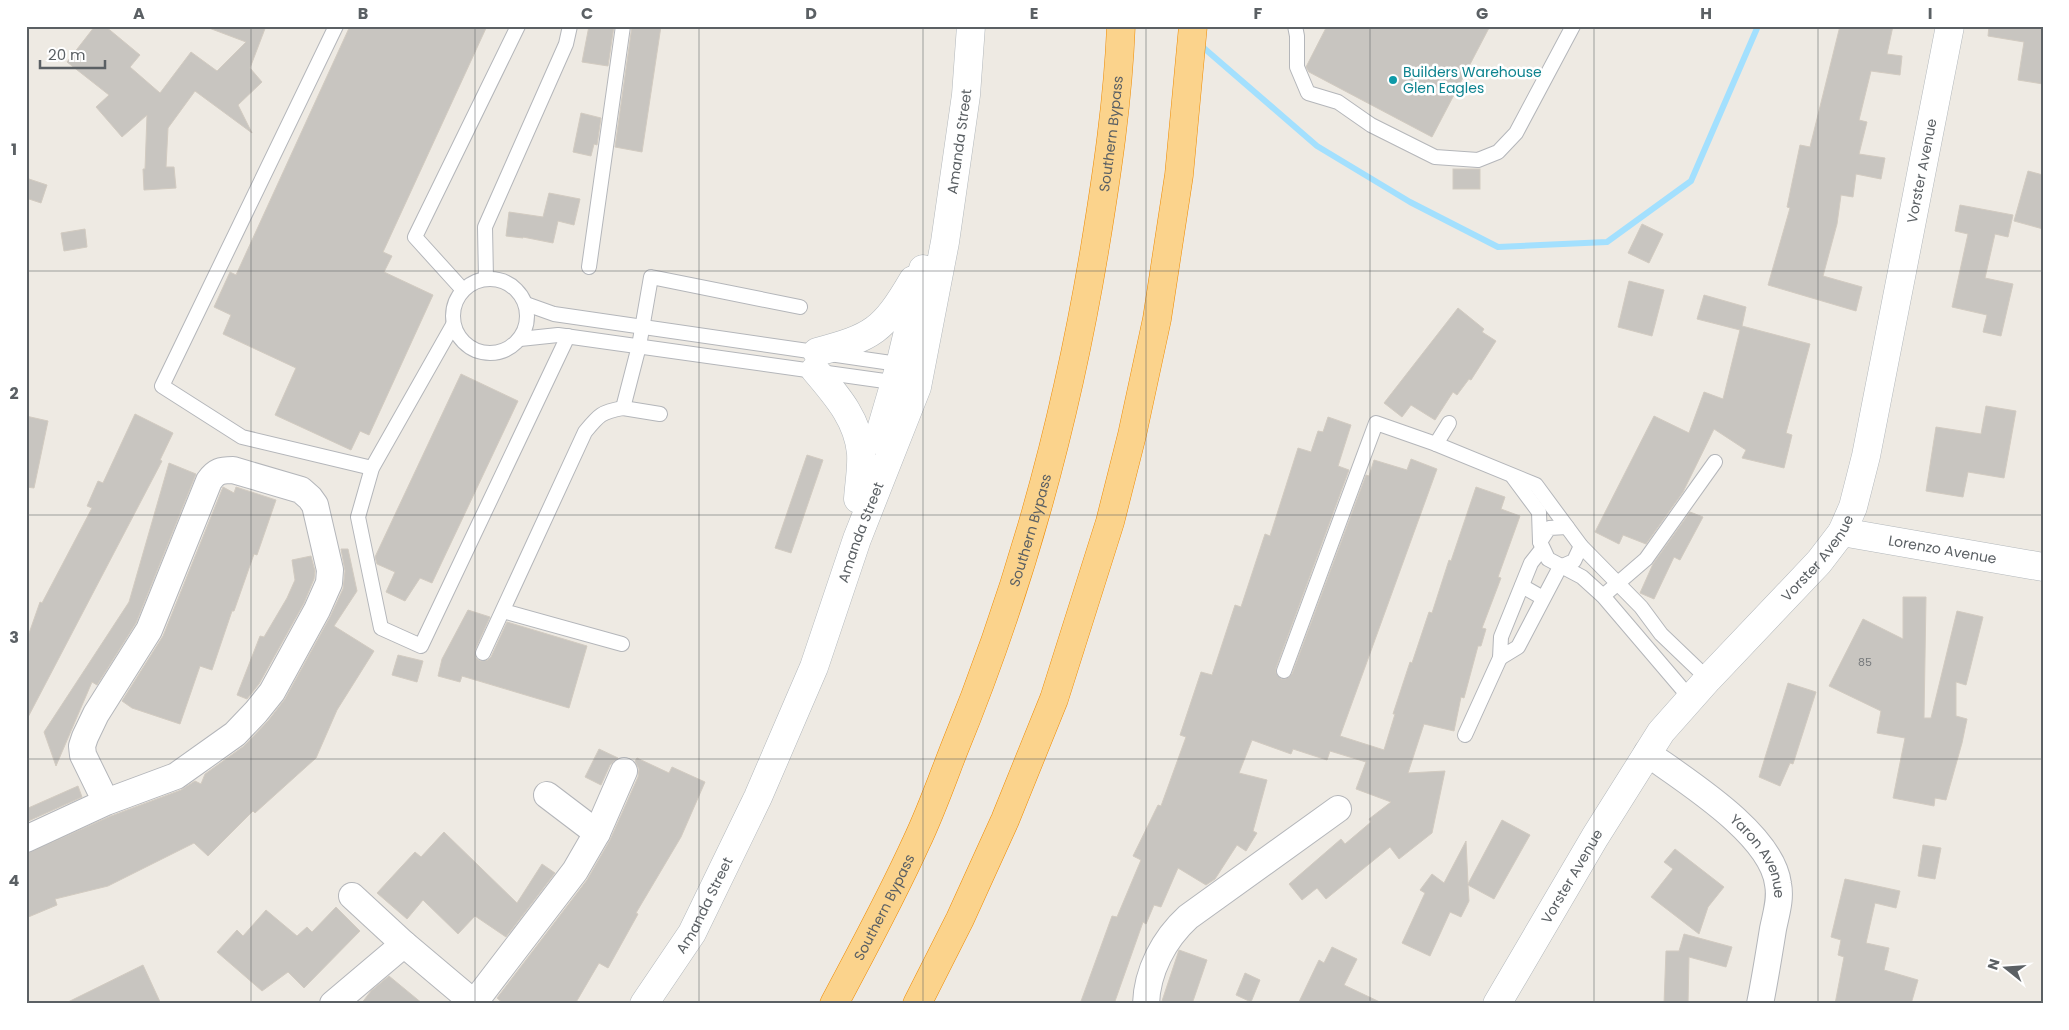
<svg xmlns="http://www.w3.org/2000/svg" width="2069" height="1030" viewBox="0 0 2069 1030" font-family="Poppins,sans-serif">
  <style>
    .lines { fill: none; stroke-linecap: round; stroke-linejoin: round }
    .stream { stroke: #a3e0fe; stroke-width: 6 }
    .building { fill: #c8c5c0; stroke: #d2cbc1 }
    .lane-casing { stroke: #b4b6ba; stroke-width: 16 }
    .street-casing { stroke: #b4b6ba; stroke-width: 28 }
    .secondary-casing { stroke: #b2b7bb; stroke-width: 29 }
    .highway-casing { stroke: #ee8b03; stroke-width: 29 }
    .lane { stroke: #fff; stroke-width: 14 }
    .street { stroke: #fff; stroke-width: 26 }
    .secondary { stroke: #fff; stroke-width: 28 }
    .highway { stroke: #fbd38c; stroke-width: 28 }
    .grid { fill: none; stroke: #5b6064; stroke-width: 1; stroke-opacity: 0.55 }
    .culture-dot { fill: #0f9aa8; stroke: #fff; stroke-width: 2 }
    .labels { text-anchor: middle; stroke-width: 5; stroke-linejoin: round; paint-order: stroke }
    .number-label { font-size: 11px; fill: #76797b }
    .culture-label { font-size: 14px; fill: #0d838f; stroke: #fff; text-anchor: start }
    .street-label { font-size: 14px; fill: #5b6064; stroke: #fff }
    .neatline { fill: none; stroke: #5b6064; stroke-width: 2 }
    .grid-label { font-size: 16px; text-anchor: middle; font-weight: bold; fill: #5b6064 }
  </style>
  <rect width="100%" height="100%" fill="#eeeae3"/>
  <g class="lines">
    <!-- stream -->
    <path class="stream" d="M 1198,43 L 1317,146 L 1410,202 L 1498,247 L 1607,242 L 1691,181 L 1758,26"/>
  </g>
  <!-- building -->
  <g class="building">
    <path d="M 95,26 L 105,26 L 140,55 L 130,67 L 160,93 L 191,52 L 217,71 L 246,42 L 209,28 L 209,26 L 266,26 L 250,68 L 262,82 L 238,105 L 252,133 L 195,91 L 168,128 L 166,167 L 174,167 L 176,188 L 144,190 L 143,169 L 145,169 L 147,115 L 122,137 L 96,107 L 109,95 L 67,62 Z"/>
    <path d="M 350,26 L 487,26 L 383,252 L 392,256 L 384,272 L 433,295 L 369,435 L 360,431 L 351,450 L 275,415 L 296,368 L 223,334 L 231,315 L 214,307 L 230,272 L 236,275 Z"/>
    <path d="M 589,26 L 614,26 L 608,66 L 582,62 Z"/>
    <path d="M 632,26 L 661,26 L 642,152 L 615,147 Z"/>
    <path d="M 1327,26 L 1490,26 L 1432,137 L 1309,72 L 1306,67 Z"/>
    <path d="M 1840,26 L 1893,26 L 1887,54 L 1902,56 L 1900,75 L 1871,71 L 1859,120 L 1867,122 L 1859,154 L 1885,158 L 1881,179 L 1856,174 L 1853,197 L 1841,195 L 1837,224 L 1823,276 L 1862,287 L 1856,311 L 1768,285 L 1790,208 L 1787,207 L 1800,145 L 1810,147 Z"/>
    <path d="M 1989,26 L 2043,26 L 2043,84 L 2018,80 L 2024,42 L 1988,36 Z"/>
    <path d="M 581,113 L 601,118 L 597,145 L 594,144 L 591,156 L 573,152 Z"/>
    <rect x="1453" y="169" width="27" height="20"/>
    <path d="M 2028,171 L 2043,175 L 2043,229 L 2014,221 Z"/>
    <path d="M 26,178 L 47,185 L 41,203 L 26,198 Z"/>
    <path d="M 549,193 L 580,199 L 574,225 L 558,221 L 553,243 L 523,237 L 523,238 L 506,236 L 509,212 L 543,217 Z"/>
    <path d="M 1960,205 L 2013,215 L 2008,237 L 1995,234 L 1985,278 L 2013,284 L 2001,336 L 1983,332 L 1987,315 L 1952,307 L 1968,234 L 1955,231 Z"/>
    <path d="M 1642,224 L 1663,234 L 1649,263 L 1628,253 Z"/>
    <path d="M 85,229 L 87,247 L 64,251 L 61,233 Z"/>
    <path d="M 1629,281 L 1664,290 L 1652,336 L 1618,327 Z"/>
    <path d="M 1704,295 L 1746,307 L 1742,326 L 1810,344 L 1786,433 L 1792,435 L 1784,468 L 1742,458 L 1746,450 L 1714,429 L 1683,492 L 1646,544 L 1623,535 L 1619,544 L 1595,532 L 1654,416 L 1689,433 L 1704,392 L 1723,399 L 1740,330 L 1697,319 Z"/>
    <path d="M 1458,308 L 1484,329 L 1482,332 L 1496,341 L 1471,380 L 1469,379 L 1457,395 L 1453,392 L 1435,420 L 1411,405 L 1402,417 L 1384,403 Z"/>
    <path d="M 461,374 L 518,401 L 432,583 L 420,578 L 405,601 L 386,592 L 395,572 L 377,564 L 375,557 Z"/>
    <path d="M 1986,406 L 2016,411 L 2004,478 L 1968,472 L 1963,497 L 1926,491 L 1936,427 L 1981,434 Z"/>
    <path d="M 135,414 L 173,433 L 160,460 L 162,461 L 26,721 L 26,642 L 40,602 L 42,603 L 92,508 L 87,506 L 98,481 L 103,483 Z"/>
    <path d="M 26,416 L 48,421 L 34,488 L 26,487 Z"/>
    <path d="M 1328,417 L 1351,425 L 1338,466 L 1349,470 L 1276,668 L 1276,673 L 1281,679 L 1286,679 L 1292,674 L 1366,475 L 1369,476 L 1374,460 L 1407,470 L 1411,459 L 1437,469 L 1340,736 L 1384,750 L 1395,714 L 1393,714 L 1410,662 L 1412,663 L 1429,612 L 1432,613 L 1449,560 L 1451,561 L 1476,487 L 1505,497 L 1501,509 L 1520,516 L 1498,577 L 1501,578 L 1482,628 L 1486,629 L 1481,646 L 1478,646 L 1464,698 L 1461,697 L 1454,731 L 1424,724 L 1408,773 L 1445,771 L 1432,833 L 1399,859 L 1390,847 L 1326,899 L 1317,888 L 1302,900 L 1289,884 L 1341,839 L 1345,844 L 1371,822 L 1369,819 L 1391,802 L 1356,789 L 1366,762 L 1330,751 L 1327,760 L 1293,749 L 1291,754 L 1252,740 L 1239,773 L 1267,780 L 1253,831 L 1257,833 L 1246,851 L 1237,845 L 1215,879 L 1206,885 L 1178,868 L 1161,907 L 1154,905 L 1146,924 L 1143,922 L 1114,1004 L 1080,1004 L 1112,916 L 1117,917 L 1141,860 L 1133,856 L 1158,805 L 1161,806 L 1186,737 L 1180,735 L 1201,672 L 1212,675 L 1235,605 L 1241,607 L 1265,534 L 1270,536 L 1298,448 L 1311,452 L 1318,431 L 1323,432 Z"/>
    <path d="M 807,455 L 823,460 L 791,553 L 775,548 Z"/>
    <path d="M 169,463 L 196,474 L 136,623 L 97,685 L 92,682 L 56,766 L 44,732 L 129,602 Z"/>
    <path d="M 223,487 L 234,493 L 236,487 L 276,500 L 257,555 L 254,554 L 234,611 L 232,611 L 212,670 L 200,666 L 180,724 L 132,708 L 122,701 L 163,636 Z"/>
    <path d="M 1690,512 L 1703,517 L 1680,560 L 1674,557 L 1654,599 L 1640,593 L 1653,564 Z"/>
    <path d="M 341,549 L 348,549 L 357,591 L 334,626 L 374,651 L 337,710 L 316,758 L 255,813 L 253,811 L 208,856 L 194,843 L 108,886 L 55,899 L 57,905 L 26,918 L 26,854 L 111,816 L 181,790 L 195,781 L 201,784 L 205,774 L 244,746 L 268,721 L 285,699 L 330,617 L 343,589 L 345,571 Z"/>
    <path d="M 311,556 L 315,571 L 314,579 L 304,603 L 259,684 L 247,699 L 237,695 L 260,636 L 264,637 L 287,598 L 295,580 L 292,560 Z"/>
    <path d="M 1903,597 L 1926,597 L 1924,718 L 1931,718 L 1957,611 L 1983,617 L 1966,685 L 1956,682 L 1956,716 L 1967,719 L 1962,743 L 1946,800 L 1935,798 L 1934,806 L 1893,798 L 1905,738 L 1877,733 L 1881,711 L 1829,686 L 1863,619 L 1903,639 Z"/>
    <path d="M 468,610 L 490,617 L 475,650 L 476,658 L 480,661 L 488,660 L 491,657 L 507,622 L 587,646 L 569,708 L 462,676 L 460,682 L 438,676 L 442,659 Z"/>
    <path d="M 398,655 L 423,661 L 417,682 L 392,675 Z"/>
    <path d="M 1788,683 L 1816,692 L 1793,764 L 1790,763 L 1780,786 L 1759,777 Z"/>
    <path d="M 599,749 L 618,758 L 610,765 L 601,785 L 585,777 Z"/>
    <path d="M 637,758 L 669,773 L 672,767 L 705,782 L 681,837 L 636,913 L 638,914 L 608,968 L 599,963 L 575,1004 L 504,1004 L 497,998 L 587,880 L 610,840 L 638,777 L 639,769 L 635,761 Z"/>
    <path d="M 78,786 L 82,797 L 26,822 L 26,809 Z"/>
    <path d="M 1502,820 L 1530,835 L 1494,899 L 1468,885 L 1469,901 L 1461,917 L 1450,912 L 1430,956 L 1402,943 L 1425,893 L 1420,890 L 1432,874 L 1444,883 L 1466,841 L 1468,884 Z"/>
    <path d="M 444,832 L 517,903 L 542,864 L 555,873 L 506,937 L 475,916 L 458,934 L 423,900 L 407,919 L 377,893 L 415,852 L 421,857 Z"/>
    <path d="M 1923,845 L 1941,848 L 1935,879 L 1918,876 Z"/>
    <path d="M 1675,849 L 1724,887 L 1708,907 L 1699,934 L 1651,897 L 1673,869 L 1664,862 Z"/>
    <path d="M 1845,879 L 1900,891 L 1896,908 L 1875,903 L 1866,943 L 1889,948 L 1884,970 L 1918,980 L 1911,1004 L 1835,1004 L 1844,957 L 1838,955 L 1841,940 L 1831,937 Z"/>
    <path d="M 336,907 L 360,931 L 304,988 L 288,972 L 262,991 L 217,952 L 237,930 L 243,936 L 266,910 L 297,936 L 307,927 L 312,932 Z"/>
    <path d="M 1684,934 L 1732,947 L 1726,967 L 1689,957 L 1688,1004 L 1664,1004 L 1666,951 L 1679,951 Z"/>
    <path d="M 1332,947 L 1357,959 L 1344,985 L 1384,1004 L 1298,1004 L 1319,960 L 1324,963 Z"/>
    <path d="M 1179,950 L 1207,960 L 1192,1004 L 1161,1004 Z"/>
    <path d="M 143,965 L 161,1004 L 64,1004 Z"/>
    <path d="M 1245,973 L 1260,980 L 1251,1002 L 1236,995 Z"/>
    <path d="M 389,976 L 423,1004 L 361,1004 L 371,991 Z"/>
  </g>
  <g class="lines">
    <!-- lane casing -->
    <g class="lane-casing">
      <g id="lane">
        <path d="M 336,26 L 162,386 L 242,437 L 372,468"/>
        <path d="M 1295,26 L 1297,36 L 1297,67 L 1308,93 L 1338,102 L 1371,125 L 1435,157 L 1478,160 L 1498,152 L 1516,133 L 1573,26"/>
        <path d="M 589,267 L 623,26"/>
        <circle cx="490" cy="316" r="37"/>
        <path d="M 486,279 L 485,227 L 566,44 L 570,26"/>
        <path d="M 463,290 L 415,237 L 518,26"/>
        <path d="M 526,304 L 554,314 L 905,365"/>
        <path d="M 453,325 L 372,468 L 358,517 L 381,628 L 421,646 L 568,336"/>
        <path d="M 520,339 L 558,335 L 899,383"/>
        <path d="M 660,414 L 623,408 L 639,346 L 651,277 L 800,307"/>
        <path d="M 1436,444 L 1449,423"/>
        <path d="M 1513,477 L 1539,512 L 1540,542 L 1548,559 L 1582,577 L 1603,596 L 1690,698"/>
        <path d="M 1540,542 L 1549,528 L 1567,527"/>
        <path d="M 1542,549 L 1531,563 L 1501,637 L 1500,658 L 1518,647 L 1560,567 L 1574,561 L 1581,546"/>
        <path d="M 1522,586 L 1543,598"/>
        <path d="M 1603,596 L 1646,559 L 1715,462"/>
        <path d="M 503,611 L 622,644"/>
        <path d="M 483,653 L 585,432 C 599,415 601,412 623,408"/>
        <path d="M 1284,671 L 1376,423 L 1436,444 L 1536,485 L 1581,546 L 1641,607 L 1661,634 L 1708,679"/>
        <path d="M 1465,735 L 1500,658"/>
      </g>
    </g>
    <!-- street casing -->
    <g class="street-casing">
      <g id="street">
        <path id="s1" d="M 1647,753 C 1686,781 1772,834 1778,884 C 1781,899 1776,914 1773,929 C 1769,954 1765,979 1760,1004"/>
        <path d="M 547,795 L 597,833"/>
        <path d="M 26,839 L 106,802 L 176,776 L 235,734 L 256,712 L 272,692 L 317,610 L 329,583 L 330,570 L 315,505 L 310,498 L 301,490 L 233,470 C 221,470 216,471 209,481 L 149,630 L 96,714 L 85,737 L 82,746 L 83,755 L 106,802"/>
        <path d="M 352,896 L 404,944"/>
        <path d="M 333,1004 L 404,944 L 474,1003 L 575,871 L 597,833 L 624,771"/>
        <path d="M 1146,1004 C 1147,971 1164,939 1188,917 L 1338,809"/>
      </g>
    </g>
    <!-- secondary casing -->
    <g class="secondary-casing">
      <g id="secondary">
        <path d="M 817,352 C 873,337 883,331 913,280"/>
        <path d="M 815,370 C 836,395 858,419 861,453 C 862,468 859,484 858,499"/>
        <path d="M 878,440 L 900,365 L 923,269"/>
        <path id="s2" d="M 1842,532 L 2043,567"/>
        <path id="s3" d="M 644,1004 L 692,933 L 758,797 L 814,667 L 857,539 L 917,387 L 945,242 L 966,95 L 971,26"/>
        <path id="s4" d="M 1497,1004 L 1595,837 L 1661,732 L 1708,679 L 1819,562 L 1842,532 L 1853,507 L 1866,456 L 1950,26"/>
      </g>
    </g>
    <!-- highway casing -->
    <g class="highway-casing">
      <g id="highway">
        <path id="s5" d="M 834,1004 C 862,951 891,898 916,843 C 930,814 941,783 953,752 C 1021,587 1066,423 1095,247 C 1107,174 1118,100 1121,26"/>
        <path d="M 917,1004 L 960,919 L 1005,820 L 1054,699 L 1110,522 L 1132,435 L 1157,319 L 1179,175 L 1193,26"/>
      </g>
    </g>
    <!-- lane -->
    <use href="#lane" class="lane"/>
    <!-- street -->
    <use href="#street" class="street"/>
    <!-- secondary -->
    <use href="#secondary" class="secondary"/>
    <!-- highway -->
    <use href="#highway" class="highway"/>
  </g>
  <!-- grid -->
  <path class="grid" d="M 251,26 L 251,1004M 475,26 L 475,1004M 699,26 L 699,1004M 923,26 L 923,1004M 1146,26 L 1146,1004M 1370,26 L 1370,1004M 1594,26 L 1594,1004M 1818,26 L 1818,1004M 26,271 L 2043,271M 26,515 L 2043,515M 26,759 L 2043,759"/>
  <!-- markers -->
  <circle class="culture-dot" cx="1393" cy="80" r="5"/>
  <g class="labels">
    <!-- number labels -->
    <g class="number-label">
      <text x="1865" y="666">85</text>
    </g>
    <!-- culture labels -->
    <g class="culture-label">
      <text x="1403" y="77">Builders Warehouse<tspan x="1403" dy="16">Glen Eagles</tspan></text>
    </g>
    <!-- street labels -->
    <g class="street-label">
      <text dy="5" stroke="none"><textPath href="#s5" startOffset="919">Southern Bypass</textPath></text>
      <text dy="5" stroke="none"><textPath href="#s3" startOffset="926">Amanda Street</textPath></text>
      <text dy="5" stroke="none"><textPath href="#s4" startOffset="958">Vorster Avenue</textPath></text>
      <text dy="5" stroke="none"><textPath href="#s5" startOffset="514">Southern Bypass</textPath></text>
      <text dy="5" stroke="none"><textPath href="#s3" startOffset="521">Amanda Street</textPath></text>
      <text dy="5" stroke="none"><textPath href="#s2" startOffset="102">Lorenzo Avenue</textPath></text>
      <text dy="5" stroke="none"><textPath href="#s4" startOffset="552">Vorster Avenue</textPath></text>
      <text dy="5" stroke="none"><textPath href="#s1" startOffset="155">Yaron Avenue</textPath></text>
      <text dy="5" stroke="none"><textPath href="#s4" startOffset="148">Vorster Avenue</textPath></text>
      <text dy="5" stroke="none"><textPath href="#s3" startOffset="116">Amanda Street</textPath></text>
      <text dy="5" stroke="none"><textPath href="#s5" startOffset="109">Southern Bypass</textPath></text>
    </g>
  </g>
  <!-- border -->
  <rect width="2069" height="1030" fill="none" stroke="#ffffff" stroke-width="55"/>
  <!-- north arrow -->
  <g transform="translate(2006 968) rotate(287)" stroke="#ffffff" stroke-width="4" paint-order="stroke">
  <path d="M0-4L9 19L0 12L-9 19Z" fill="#5b6064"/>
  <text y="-8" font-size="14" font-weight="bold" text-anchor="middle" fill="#5b6064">N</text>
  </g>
  <!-- scale -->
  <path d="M40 60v8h65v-8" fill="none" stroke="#5b6064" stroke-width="2.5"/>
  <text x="48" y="60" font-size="15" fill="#5b6064" stroke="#ffffff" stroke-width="4" paint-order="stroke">20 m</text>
  <rect x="28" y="28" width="2014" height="974" class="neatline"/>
  <g class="grid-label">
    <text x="139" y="19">A</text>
    <text x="363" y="19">B</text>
    <text x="587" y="19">C</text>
    <text x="811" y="19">D</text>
    <text x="1034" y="19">E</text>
    <text x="1258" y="19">F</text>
    <text x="1482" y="19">G</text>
    <text x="1706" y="19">H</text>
    <text x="1930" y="19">I</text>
    <text x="14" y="155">1</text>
    <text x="14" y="399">2</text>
    <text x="14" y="643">3</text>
    <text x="14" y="886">4</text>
  </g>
</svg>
